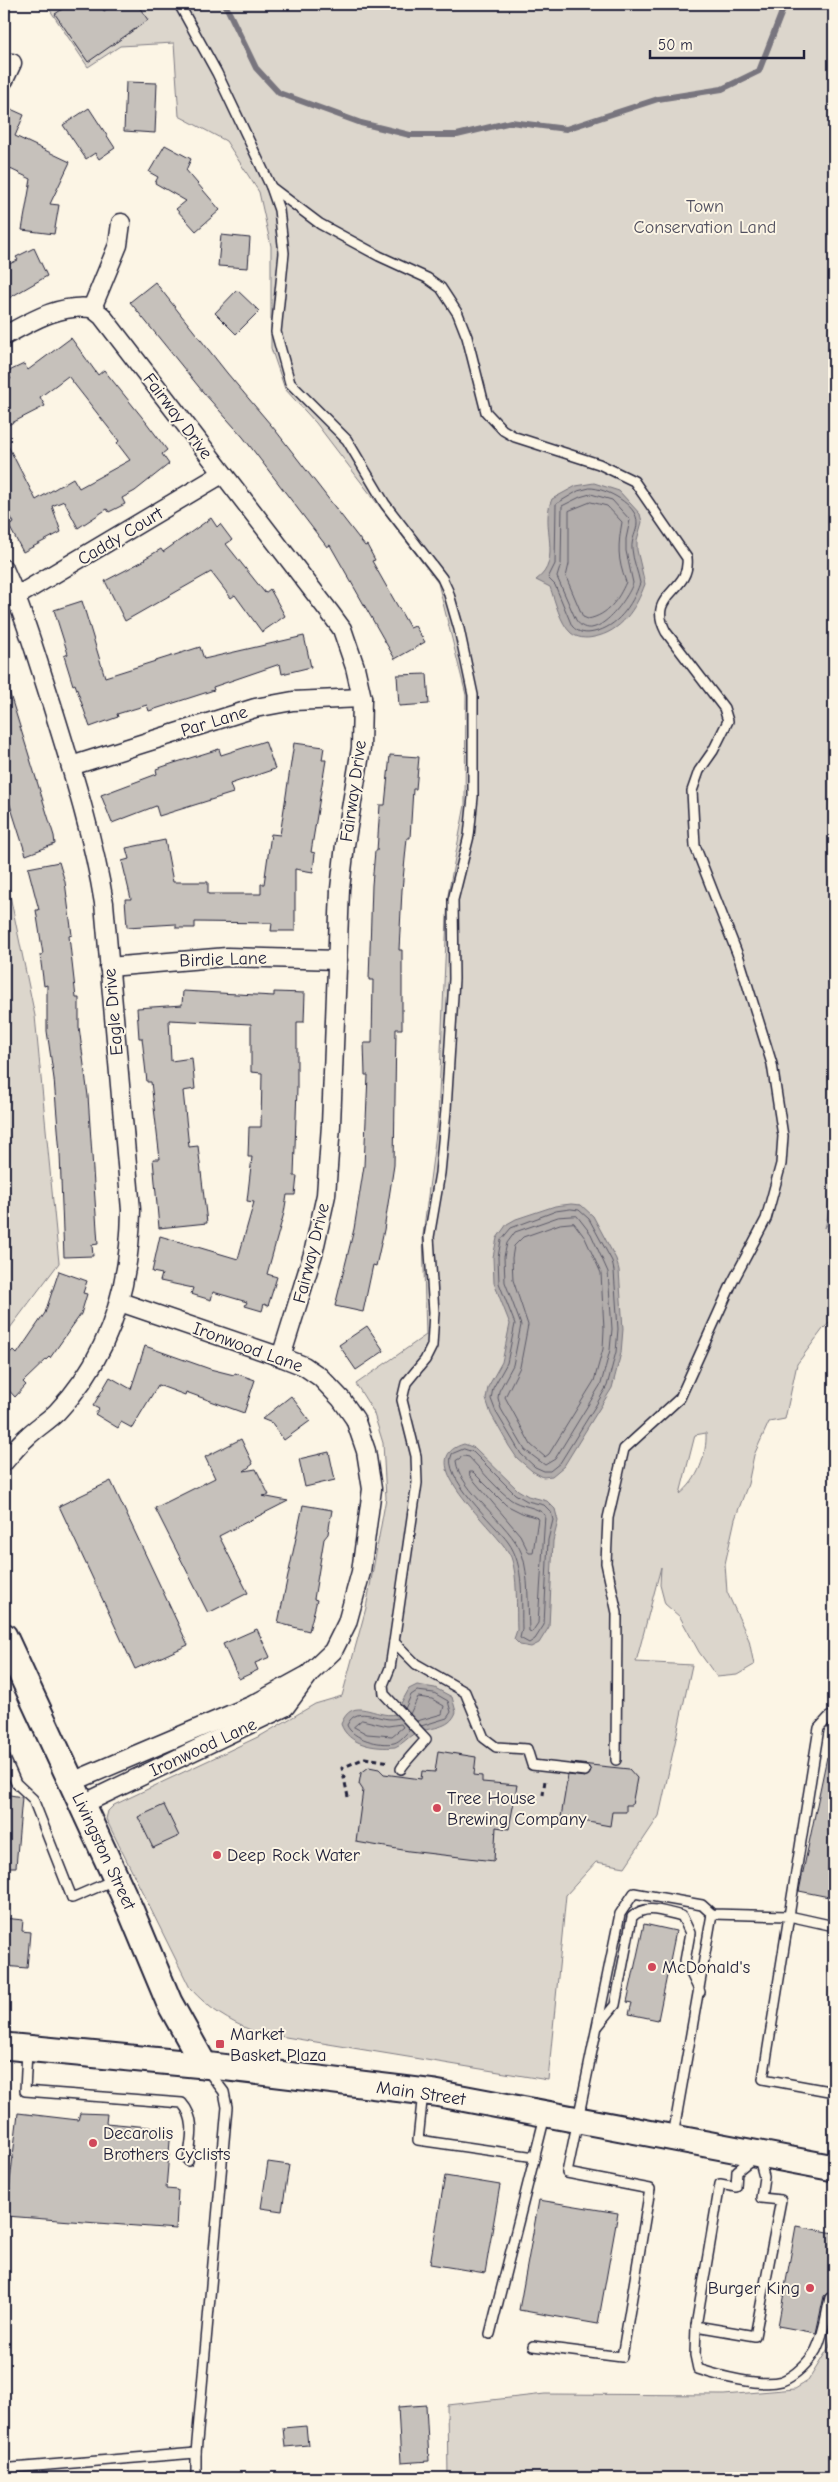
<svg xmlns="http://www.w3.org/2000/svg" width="838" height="2482" viewBox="0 0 838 2482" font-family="'Comic Neue',sans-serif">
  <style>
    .green { fill: #dcd6cc; stroke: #7f7c84; fill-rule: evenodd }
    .water { fill: #b2adab; stroke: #78757e }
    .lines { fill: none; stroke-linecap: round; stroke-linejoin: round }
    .shore { stroke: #5c5a68; stroke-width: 1 }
    .stream { stroke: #78757e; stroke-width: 6 }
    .building { fill: #c6c1bb; stroke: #22223b }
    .lane-casing { stroke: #22223b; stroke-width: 12 }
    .street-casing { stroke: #22223b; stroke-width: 21 }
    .secondary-casing { stroke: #22223b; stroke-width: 29 }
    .path { stroke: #22223b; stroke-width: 3; stroke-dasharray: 5 4; stroke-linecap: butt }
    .lane { stroke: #fcf5e5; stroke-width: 9 }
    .street { stroke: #fcf5e5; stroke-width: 18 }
    .secondary { stroke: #fcf5e5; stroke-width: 25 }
    .poi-dot { fill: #d1495b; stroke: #fcf5e5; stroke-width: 2 }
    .labels { text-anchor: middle; stroke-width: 4; stroke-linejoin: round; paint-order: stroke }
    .park-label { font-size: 18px; fill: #504f5f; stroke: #fcf5e5 }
    .street-label { font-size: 18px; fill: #22223b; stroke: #fcf5e5 }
    .poi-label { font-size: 18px; fill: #22223b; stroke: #fcf5e5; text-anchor: start }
  </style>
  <rect width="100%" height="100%" fill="#fcf5e5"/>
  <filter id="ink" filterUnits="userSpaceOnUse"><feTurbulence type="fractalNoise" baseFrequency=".02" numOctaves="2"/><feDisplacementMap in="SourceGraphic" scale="10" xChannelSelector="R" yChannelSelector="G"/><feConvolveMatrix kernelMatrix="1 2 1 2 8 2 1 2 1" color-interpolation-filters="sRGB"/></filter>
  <g filter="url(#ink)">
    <!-- green -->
    <g class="green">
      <path d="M 46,4 L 834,4 L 834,1207 L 833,1194 L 825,1228 L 834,1213 L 834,1318 L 823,1329 L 797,1364 L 785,1419 L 769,1422 L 754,1455 L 748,1484 L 735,1519 L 725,1564 L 727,1592 L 749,1640 L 754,1665 L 737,1675 L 717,1677 L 699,1652 L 680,1617 L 665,1604 L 660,1585 L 661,1567 L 636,1662 L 692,1665 L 659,1816 L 625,1867 L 596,1862 L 566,1895 L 548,2080 L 255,2032 C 227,2020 210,2010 190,1988 L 106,1819 L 108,1811 L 114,1805 L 262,1735 L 315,1704 L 342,1696 L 366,1608 L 386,1498 L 383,1443 L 373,1411 L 356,1384 L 426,1335 L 423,1235 L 438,1118 L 448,895 L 465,805 L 466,695 L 438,583 L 316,423 L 285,389 L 271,348 L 271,246 L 259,192 L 226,141 L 179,116 L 174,43 L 120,46 L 88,67 ZM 706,1433 C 707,1455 698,1480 680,1494 L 695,1435 Z"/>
      <path d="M 4,886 L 8,886 L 35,1016 L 59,1263 L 4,1336 Z"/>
      <path d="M 834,2324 L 834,2478 L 448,2478 L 447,2405 L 545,2394 L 724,2395 L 795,2389 L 808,2381 L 829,2347 Z"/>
    </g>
    <!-- water -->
    <g class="water">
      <path d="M 594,483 L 619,491 L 640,514 L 642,522 L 637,540 L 637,550 L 645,584 C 636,609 621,632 594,637 C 586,639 577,638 571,633 C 560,623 555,601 550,587 L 536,580 C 564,560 539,526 552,499 L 576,486 Z"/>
      <path d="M 571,1204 L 581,1205 L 593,1216 L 616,1259 L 619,1270 L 623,1329 L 621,1353 L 612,1388 L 564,1466 L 552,1476 L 543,1477 L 532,1471 L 517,1458 L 509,1446 L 491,1414 L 486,1399 L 488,1387 L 502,1362 L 510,1324 L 494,1283 L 493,1257 L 497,1238 L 507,1224 L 516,1219 L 555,1206 Z"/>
      <path d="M 464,1444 L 475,1448 L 518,1490 L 528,1496 L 547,1501 L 555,1509 L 558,1521 L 553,1541 L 549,1627 L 539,1643 L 531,1647 L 520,1645 L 514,1639 L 517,1630 C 516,1609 518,1575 511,1557 C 500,1531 408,1460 464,1444 Z"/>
      <path d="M 417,1685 L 435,1688 L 452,1697 L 456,1712 C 450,1730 429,1727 415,1733 C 408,1737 403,1744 395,1747 C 375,1749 348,1745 341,1724 C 353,1694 376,1719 395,1714 L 409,1689 Z"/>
    </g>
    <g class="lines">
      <!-- shore -->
      <g class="shore">
        <path d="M 590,488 C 606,488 638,505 637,523 C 637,532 631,539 632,549 C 633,561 638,572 640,583 C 632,606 617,627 594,632 C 586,634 578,633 572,626 L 555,585 L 548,578 L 555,564 L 556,504 L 578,491 Z"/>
        <path d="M 591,494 L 612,500 L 630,520 L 626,539 L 626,551 L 633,583 C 628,599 594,647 576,620 L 557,577 L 561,564 L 562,506 L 580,497 Z"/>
        <path d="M 591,502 L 607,506 L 622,522 C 618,545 617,559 626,582 C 618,600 608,615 588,619 L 583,617 L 566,577 L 569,564 L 569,511 Z"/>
        <path d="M 571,1209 L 579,1210 L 589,1219 L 612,1261 L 614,1271 L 618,1329 L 616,1352 L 607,1386 L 596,1405 L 560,1463 L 550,1471 L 544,1471 L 535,1467 L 521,1454 L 496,1412 L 491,1399 L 493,1388 L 507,1363 L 515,1324 L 499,1283 L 498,1257 L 501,1240 L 511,1228 L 556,1211 Z"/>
        <path d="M 577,1216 L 591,1234 L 608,1272 L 612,1329 L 610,1350 L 601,1384 L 555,1459 L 545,1465 L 525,1450 L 501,1409 L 498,1398 L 499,1391 L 513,1365 L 521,1325 L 505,1282 L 504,1257 L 507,1243 L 515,1232 L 558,1217 Z"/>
        <path d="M 574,1223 L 585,1238 L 601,1273 L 604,1329 L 603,1349 L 594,1381 L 549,1454 L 545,1457 L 531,1445 L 505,1397 L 520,1367 L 528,1325 L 513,1280 L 512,1258 L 514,1246 L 523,1237 L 560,1224 Z"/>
        <path d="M 464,1449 L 473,1452 L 515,1494 L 527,1501 L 544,1505 L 551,1512 L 553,1520 L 548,1540 L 544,1625 L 535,1639 L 529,1643 L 520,1638 L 522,1629 C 521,1602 525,1565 508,1542 C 496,1525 440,1476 452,1454 Z"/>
        <path d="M 464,1456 L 469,1457 C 482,1471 495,1487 510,1499 C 520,1507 537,1506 545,1515 L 538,1623 L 532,1632 L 529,1631 C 528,1609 529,1574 522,1554 C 510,1523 459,1491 456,1461 Z"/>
        <path d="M 470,1472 L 473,1472 L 506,1505 L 522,1513 L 538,1518 L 533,1553 L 529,1553 L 520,1535 L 470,1476 Z"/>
        <path d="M 405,1709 L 411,1695 L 417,1691 L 434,1693 L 448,1701 L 451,1712 L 447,1718 L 421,1726"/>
        <path d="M 410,1714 L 418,1697 L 432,1699 L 444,1706 L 442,1714 L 417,1721"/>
        <path d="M 398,1718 C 381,1724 358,1702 347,1725 C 352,1739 380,1746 394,1743 C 401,1741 405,1734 410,1730"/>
        <path d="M 362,1720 L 388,1726 L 401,1724 L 403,1727 L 392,1736 L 367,1734 L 354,1727 Z"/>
      </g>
      <!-- stream -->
      <path class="stream" d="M 225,4 L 256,68 L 279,93 L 361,123 L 410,135 L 457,135 L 511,122 L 566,129 L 658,99 L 722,89 L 759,71 L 785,4"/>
    </g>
    <!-- building -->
    <g class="building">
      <path d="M 70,4 L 99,4 L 104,11 L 115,4 L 137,4 L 148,20 L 88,62 L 55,14 Z"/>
      <path d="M 126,82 L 157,83 L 155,133 L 124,131 Z"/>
      <path d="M 4,106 L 24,115 L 15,136 L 70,162 L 50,204 L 59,205 L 54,234 L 22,230 L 31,179 L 4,166 Z"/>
      <path d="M 89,108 L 115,148 L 99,159 L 95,153 L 86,159 L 63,125 Z"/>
      <path d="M 165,145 L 191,159 L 186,170 L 220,210 L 196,231 L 176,209 L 186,201 L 155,183 L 158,177 L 149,172 Z"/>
      <path d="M 221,235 L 250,238 L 248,268 L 218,266 Z"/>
      <path d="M 34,248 L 47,276 L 4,301 L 4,259 L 7,265 L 18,260 L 16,257 Z"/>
      <path d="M 155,282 L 227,373 L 276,431 L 365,546 L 367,545 L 375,560 L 372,561 L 410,628 L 415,626 L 425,642 L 395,659 L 330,545 L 327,547 L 243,437 L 203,392 L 130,302 Z"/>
      <path d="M 237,290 L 259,311 L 236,334 L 215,313 Z"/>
      <path d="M 71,338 L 98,375 L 104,370 L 146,422 L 167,450 L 162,454 L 169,464 L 135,491 L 122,498 L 125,504 L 109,512 L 107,509 L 78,528 L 64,501 L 52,506 L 61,532 L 23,552 L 9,526 L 14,523 L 4,504 L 4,438 L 36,500 L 73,478 L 79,488 L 130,460 L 117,443 L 119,441 L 68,376 L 40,397 L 45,406 L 4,427 L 4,383 L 11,379 L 7,372 L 24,364 L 28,370 Z"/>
      <path d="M 211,518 L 217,527 L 220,524 L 232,540 L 226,544 L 265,593 L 270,589 L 285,616 L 262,632 L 235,595 L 231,598 L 211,572 L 125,621 L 105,581 L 145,560 L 144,559 L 161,549 L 163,552 Z"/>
      <path d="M 82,601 L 105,677 L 200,647 L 204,659 L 304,636 L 311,667 L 282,674 L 280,664 L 213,687 L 214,690 L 149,711 L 147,705 L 117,714 L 118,717 L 90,727 L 75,684 L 73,685 L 64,656 L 68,654 L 54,610 Z"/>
      <path d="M 427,674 L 429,704 L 399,706 L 397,675 Z"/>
      <path d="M 8,688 L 54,836 L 55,844 L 26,855 L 4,786 L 4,689 Z"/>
      <path d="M 265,741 L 275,769 L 230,784 L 233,793 L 159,816 L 156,806 L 112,823 L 101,795 L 157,774 L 156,769 L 174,763 L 219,749 L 221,755 Z"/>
      <path d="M 294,743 L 324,747 L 322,760 L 326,760 L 311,852 L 315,853 L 313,872 L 295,869 L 295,931 L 271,931 L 272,923 L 195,922 L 195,928 L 176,928 L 176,924 L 127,927 L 125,899 L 131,899 L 122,861 L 129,859 L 126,848 L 165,840 L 173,882 L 208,882 L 208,894 L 261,894 L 261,884 L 264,884 L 271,834 L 280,835 Z"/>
      <path d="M 390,755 L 419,757 L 416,789 L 413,789 L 410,838 L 407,838 L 402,890 L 399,950 L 402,950 L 402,1029 L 396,1029 L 394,1165 L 384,1230 L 376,1266 L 373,1265 L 363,1312 L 335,1306 L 354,1229 L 364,1166 L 368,1075 L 365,1075 L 364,1043 L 372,1043 L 373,980 L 369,980 L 372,885 L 375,851 L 377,851 L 380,805 L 385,805 Z"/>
      <path d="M 59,862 L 65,882 L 72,935 L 69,936 L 76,998 L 79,998 L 79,1027 L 88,1096 L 98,1244 L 92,1245 L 93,1256 L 64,1257 L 60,1154 L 54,1079 L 47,1031 L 47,985 L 44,986 L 40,955 L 43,954 L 36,910 L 39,910 L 28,868 Z"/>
      <path d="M 183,991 L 274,996 L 274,992 L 305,993 L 304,1022 L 297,1022 L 297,1088 L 294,1176 L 297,1176 L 295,1195 L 287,1195 L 284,1213 L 267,1274 L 277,1277 L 268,1306 L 264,1304 L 262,1311 L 245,1306 L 247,1302 L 213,1292 L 211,1300 L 191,1294 L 193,1288 L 160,1281 L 162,1274 L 152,1272 L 160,1236 L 238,1259 L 254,1202 L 247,1201 L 252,1157 L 248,1157 L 249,1127 L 261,1127 L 262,1073 L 251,1072 L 251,1024 L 169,1020 L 171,1061 L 192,1058 L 195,1089 L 183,1091 L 189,1147 L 198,1146 L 207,1223 L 159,1228 L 153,1159 L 160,1159 L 151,1082 L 147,1082 L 142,1038 L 139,1038 L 137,1008 L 182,1005 Z"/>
      <path d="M 59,1271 L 87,1281 L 83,1293 L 87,1294 L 81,1314 L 50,1358 L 49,1357 L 23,1382 L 26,1385 L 15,1397 L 4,1385 L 4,1359 L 13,1350 L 17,1354 L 45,1313 Z"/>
      <path d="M 367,1326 L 384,1351 L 356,1370 L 339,1345 Z"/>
      <path d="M 145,1346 L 210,1369 L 234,1375 L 235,1373 L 255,1380 L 244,1413 L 186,1392 L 185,1395 L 158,1385 L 132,1428 L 121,1422 L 118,1428 L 95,1414 L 99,1409 L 93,1406 L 110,1377 L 131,1389 Z"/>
      <path d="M 291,1396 L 310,1421 L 284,1440 L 272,1423 L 262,1419 Z"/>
      <path d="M 241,1439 L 253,1464 L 244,1471 L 256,1469 L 269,1495 L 262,1496 L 288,1501 L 219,1536 L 248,1593 L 208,1613 L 155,1508 L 215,1478 L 205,1457 Z"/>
      <path d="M 329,1452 L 335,1480 L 305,1487 L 299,1459 Z"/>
      <path d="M 111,1481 L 188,1645 L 135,1669 L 59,1506 Z"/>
      <path d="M 303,1505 L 332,1510 L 328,1534 L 324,1539 L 314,1599 L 317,1600 L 309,1631 L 278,1623 Z"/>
      <path d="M 257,1629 L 270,1657 L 255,1663 L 258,1670 L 239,1679 L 223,1644 Z"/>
      <path d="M 438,1751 L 476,1757 L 474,1775 L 482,1776 L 482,1782 L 517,1785 L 509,1829 L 496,1827 L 494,1861 L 409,1851 L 356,1842 L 363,1790 L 359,1784 L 361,1773 L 369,1767 L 379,1769 L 384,1774 L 421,1779 L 422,1771 L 435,1772 Z"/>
      <path d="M 827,1757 L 834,1758 L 834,1898 L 799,1891 Z"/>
      <path d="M 571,1763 L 629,1769 L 637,1778 L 632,1805 L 626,1805 L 626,1812 L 612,1812 L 610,1826 L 561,1817 L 568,1775 L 585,1777 L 591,1772 L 588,1766 Z"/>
      <path d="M 4,1794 L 22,1797 L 16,1867 L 4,1867 Z"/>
      <path d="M 164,1805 L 179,1836 L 153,1848 L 138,1817 Z"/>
      <path d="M 4,1918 L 23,1920 L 22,1931 L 30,1932 L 27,1968 L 4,1966 Z"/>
      <path d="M 644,1924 L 676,1931 L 658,2020 L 629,2014 L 632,2003 L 627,2002 Z"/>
      <path d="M 18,2113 L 78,2120 L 80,2113 L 107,2114 L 106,2123 L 171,2129 L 166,2189 L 178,2190 L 176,2229 L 6,2216 Z"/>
      <path d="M 268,2162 L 289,2165 L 282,2211 L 261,2208 Z"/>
      <path d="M 445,2176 L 500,2185 L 485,2273 L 430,2264 Z"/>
      <path d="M 539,2200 L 618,2213 L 598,2324 L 519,2310 Z"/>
      <path d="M 796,2226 L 834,2233 L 834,2250 L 829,2278 L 834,2279 L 834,2294 L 829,2292 L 824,2296 L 816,2333 L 778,2326 Z"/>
      <path d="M 426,2405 L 429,2461 L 401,2463 L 398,2407 Z"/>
      <path d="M 306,2426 L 308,2445 L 285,2447 L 283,2428 Z"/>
    </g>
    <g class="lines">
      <!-- lane casing -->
      <g class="lane-casing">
        <g id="lane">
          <path d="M 179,4 L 217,73 L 271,187 L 279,210 L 284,253 L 276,332 L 290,383 L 347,440 L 385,504 L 442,578 L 448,591 L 459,629 L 473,695 L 473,797 L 469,836 L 453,900 L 454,979 L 446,1110 L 440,1173 L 429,1237 L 434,1312 L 432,1346 L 425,1360 L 406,1383 L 402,1400 L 416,1456 L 417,1483 L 394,1642 L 416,1664 L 465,1692 L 484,1738 L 496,1747 L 527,1749 L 532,1765 L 585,1771"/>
          <path d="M 271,187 L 320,224 L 379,256 L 427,278 L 441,288 L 458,314 L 467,337 L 486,412 L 503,430 L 515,437 L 599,464 L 634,481 L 687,558 C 691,593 645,593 666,632 L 724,708 L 728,721 L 713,751 L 699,771 L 692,791 L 695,846 L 739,958 L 772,1064 L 783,1136 L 781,1164 L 766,1219 L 732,1283 L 680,1398 L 624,1449 L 608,1518 L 606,1563 L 617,1613 L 616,1760"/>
          <path d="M 394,1642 L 390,1668 L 383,1685 L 384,1694 L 426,1739 C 421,1745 402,1765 401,1769"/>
          <path d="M 834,1715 L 829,1717 L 819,1728 L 789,1916 L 834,1926"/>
          <path d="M 4,1756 L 16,1783 L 33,1799 L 72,1898 L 114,1880"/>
          <path d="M 598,2026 L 615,2005 L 632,1917 C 646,1903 664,1912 682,1916 L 690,1933 L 685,1961 L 700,1992"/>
          <path d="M 27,2051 L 25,2091 L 182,2103 C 197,2120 191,2140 188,2161"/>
          <path d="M 423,2092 L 418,2140 L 535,2157"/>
          <path d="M 673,2136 L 712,1914"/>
          <path d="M 758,2154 L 764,2177 L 761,2198 L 781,2200 L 755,2336 L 696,2326 L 720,2184 L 736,2187 L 737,2171 Z"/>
          <path d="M 696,2326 L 695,2355 L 698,2369 C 719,2376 760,2387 782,2381 C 795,2376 809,2362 816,2350 C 824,2334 826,2316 830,2298"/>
          <path d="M 490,2334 L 545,2116"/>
          <path d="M 533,2346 L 622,2357 L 650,2189 L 567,2173 L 620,1914 L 634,1893 L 702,1905 L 712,1914 L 789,1916 L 763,2079 L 834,2092"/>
          <path d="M 4,2472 L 12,2468 L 196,2453"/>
          <path d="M 196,2478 L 196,2453 L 227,2107 L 224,2092 L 208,2071"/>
        </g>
      </g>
      <!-- street casing -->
      <g class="street-casing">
        <g id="street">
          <path d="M 4,80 L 12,63"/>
          <path d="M 92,308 L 102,316 L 331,614 L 342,629 L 355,667 L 362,698 L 361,748 L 345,845 L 340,889 L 331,1125 L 326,1195 L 313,1254 L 281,1357"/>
          <path d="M 4,336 C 32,321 59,304 92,308 L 118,245 L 121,223"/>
          <path d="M 4,569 C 24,613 37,659 52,705 C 72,770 93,835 104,903 L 131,1210 C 130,1285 110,1357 57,1412 C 48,1421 36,1428 27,1437 C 19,1444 12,1453 4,1462"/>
          <path d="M 17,596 L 222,474"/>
          <path d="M 71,766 L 255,708 L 293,701 L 362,698"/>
          <path d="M 109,967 L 227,957 L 338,960"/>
          <path d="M 72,1782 L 253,1705 L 306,1676"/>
          <path d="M 81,1805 L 285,1707 L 310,1673 L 333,1651 L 347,1623 L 361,1572 L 372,1489 L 366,1451 L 355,1419 L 341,1399 L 320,1377 L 304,1366 L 281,1357 L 120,1302"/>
        </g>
      </g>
      <!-- secondary casing -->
      <g class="secondary-casing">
        <g id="secondary">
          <path d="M 4,1636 L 131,1911 L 169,2002 L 204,2065"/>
          <path d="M 4,2046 L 204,2065 L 435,2093 L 834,2168"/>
        </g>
      </g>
      <!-- path -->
      <g class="path">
        <path d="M 543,1795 L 545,1780"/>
        <path d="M 348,1797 L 342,1768 L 365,1758 L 390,1762"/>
      </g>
      <!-- lane -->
      <use href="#lane" class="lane"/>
      <!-- street -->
      <use href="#street" class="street"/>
      <!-- secondary -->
      <use href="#secondary" class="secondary"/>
    </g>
  </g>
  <!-- markers -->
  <g class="poi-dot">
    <circle cx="437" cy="1808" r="5"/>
    <circle cx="217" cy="1855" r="5"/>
    <circle cx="652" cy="1967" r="5"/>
    <rect x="215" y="2039" width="10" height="10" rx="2.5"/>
    <circle cx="93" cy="2143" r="5"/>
    <circle cx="810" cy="2288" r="5"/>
  </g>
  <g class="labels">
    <!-- park labels -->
    <g class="park-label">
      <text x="705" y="212">Town<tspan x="705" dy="21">Conservation Land</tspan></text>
    </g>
    <!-- street labels -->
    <g class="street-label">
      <text transform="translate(178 416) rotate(53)" y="6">Fairway Drive</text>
      <text transform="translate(120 536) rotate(-31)" y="6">Caddy Court</text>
      <text transform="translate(214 721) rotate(-17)" y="6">Par Lane</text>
      <text transform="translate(353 791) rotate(-82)" y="6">Fairway Drive</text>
      <text transform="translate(223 959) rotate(-2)" y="6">Birdie Lane</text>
      <text transform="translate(113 1012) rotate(-95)" y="6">Eagle Drive</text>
      <text transform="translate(311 1253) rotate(-76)" y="6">Fairway Drive</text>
      <text transform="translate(248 1347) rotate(20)" y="6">Ironwood Lane</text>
      <text transform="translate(203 1747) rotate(-25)" y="6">Ironwood Lane</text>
      <text transform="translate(104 1851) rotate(65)" y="6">Livingston Street</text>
      <text transform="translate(421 2093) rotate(8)" y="6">Main Street</text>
    </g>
    <!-- poi labels -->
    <g class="poi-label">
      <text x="447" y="1804">Tree House<tspan x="447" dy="21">Brewing Company</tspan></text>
      <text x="227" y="1861">Deep Rock Water</text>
      <text x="662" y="1973">McDonald's</text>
      <text x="230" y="2040">Market<tspan x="230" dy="21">Basket Plaza</tspan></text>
      <text x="103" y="2139">Decarolis<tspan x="103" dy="21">Brothers Cyclists</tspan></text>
      <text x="800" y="2294" text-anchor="end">Burger King</text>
    </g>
  </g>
  <!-- margin -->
  <rect width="838" height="2482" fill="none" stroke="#fcf5e5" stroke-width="20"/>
  <rect x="10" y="10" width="818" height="2462" fill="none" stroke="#22223b" stroke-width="2" filter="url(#ink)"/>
  <!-- scale -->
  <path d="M650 50v8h154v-8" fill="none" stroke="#22223b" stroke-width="2.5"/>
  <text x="658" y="50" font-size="15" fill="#22223b" stroke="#fcf5e5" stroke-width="4" paint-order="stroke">50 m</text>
</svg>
